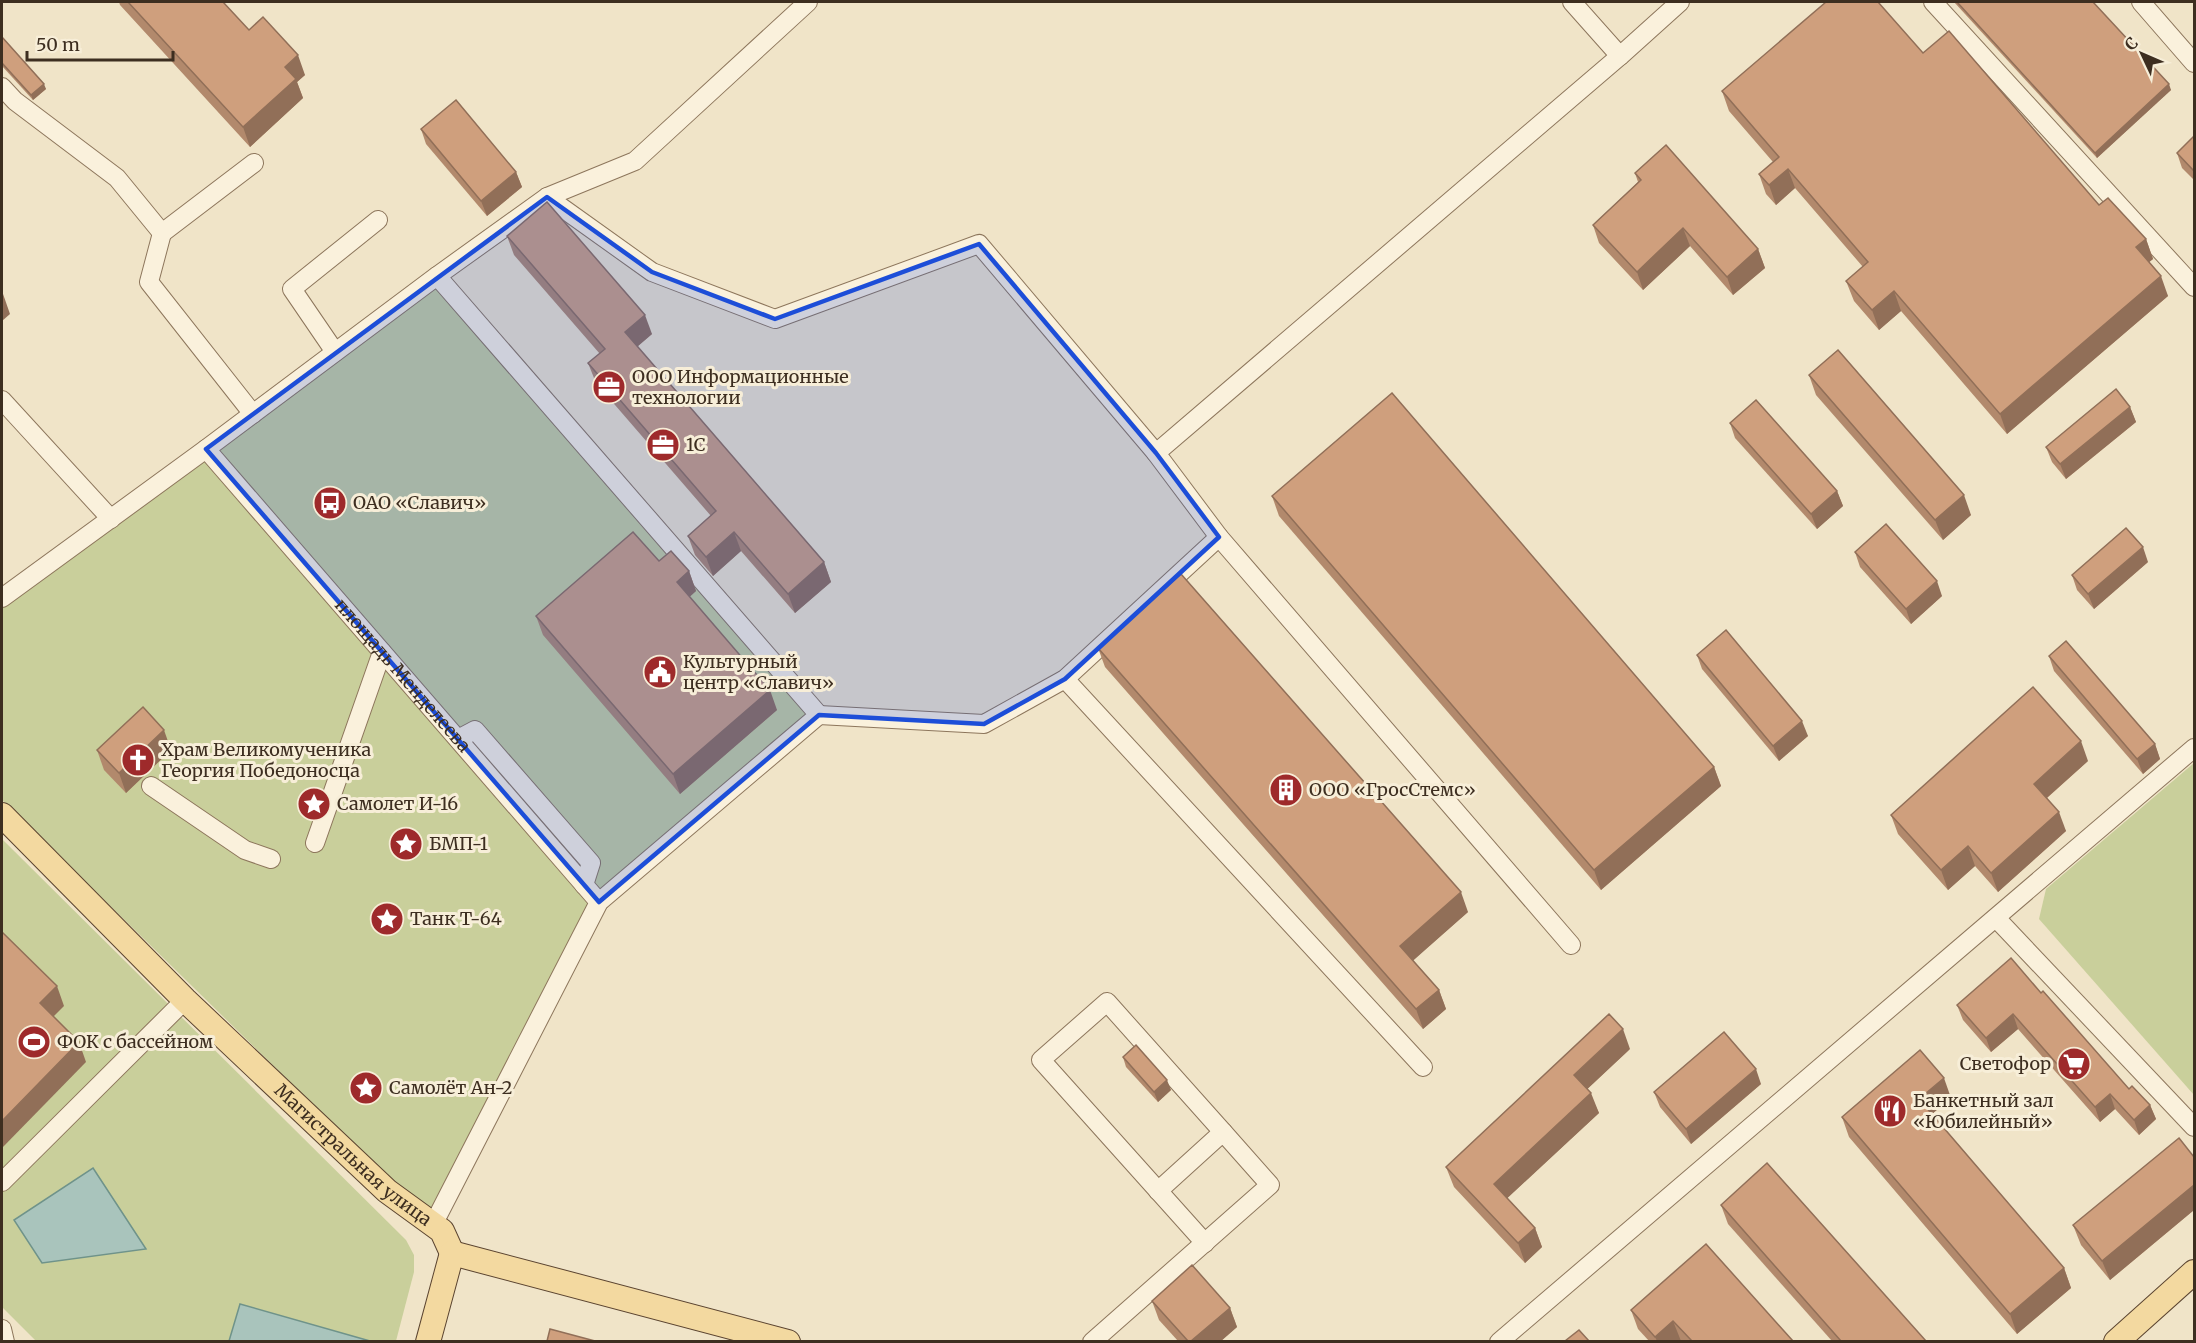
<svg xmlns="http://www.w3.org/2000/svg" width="2196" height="1343" viewBox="0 0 2196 1343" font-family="Merriweather,serif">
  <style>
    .green { fill: #c9cf9b }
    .water { fill: #a9c4bc; stroke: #6f938a; stroke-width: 1.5 }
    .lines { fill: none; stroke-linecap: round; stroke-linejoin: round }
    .minor-casing { stroke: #8d765c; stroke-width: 20 }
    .major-casing { stroke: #5b4430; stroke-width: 26 }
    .minor { stroke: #faf1dc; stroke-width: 18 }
    .major { stroke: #f3d9a0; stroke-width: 24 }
    .wall { fill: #b2896c }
    .shaded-wall { fill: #916f58 }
    .building { fill: #cf9f7d; stroke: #916f58; stroke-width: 1.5 }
    .marked { fill: #1d4ed8; fill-opacity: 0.2; stroke: #1d4ed8; stroke-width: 4.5; stroke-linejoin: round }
    .labels { text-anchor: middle; stroke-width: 6; stroke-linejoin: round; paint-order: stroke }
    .poi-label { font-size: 18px; fill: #3d2e20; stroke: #f7eed8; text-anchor: start }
    .street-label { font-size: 18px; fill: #3d2e20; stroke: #f7eed8 }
  </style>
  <rect width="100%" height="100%" fill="#f0e4c8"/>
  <!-- green -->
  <g class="green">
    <path d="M 437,276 L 819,715 L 599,902 L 433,1222 L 2,800 L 2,603 Z"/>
    <path d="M 2194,763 L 2194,1095 L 2039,919 L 2046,889 Z"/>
    <path d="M 2,839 L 406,1240 L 414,1255 L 414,1272 L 396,1341 L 36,1341 L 2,1307 Z"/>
  </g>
  <!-- water -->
  <g class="water">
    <path d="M 93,1168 L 146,1249 L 42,1263 L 14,1220 Z"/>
    <path d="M 240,1304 L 370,1341 L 229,1341 Z"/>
  </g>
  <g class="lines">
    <!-- minor casing -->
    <g class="minor-casing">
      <g id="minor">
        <path d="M 1572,2 L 1620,56"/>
        <path d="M 1933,2 L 2194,287"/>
        <path d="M 2141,2 L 2194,63"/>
        <path d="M 2,87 L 15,101 L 117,178 L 162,233 L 149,282 L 253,414"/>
        <path d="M 547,197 L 652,272 L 775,319 L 979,244 L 1156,453"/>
        <path d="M 162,233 L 254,163"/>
        <path d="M 437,276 L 547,197 L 635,161 L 808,2"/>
        <path d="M 335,352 L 292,289 L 378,220"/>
        <path d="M 2,400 L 111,519"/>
        <path id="s1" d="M 206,449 L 599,902"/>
        <path d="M 2,598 L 206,449 L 437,276 L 819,715 L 599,902 L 434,1223"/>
        <path d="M 1065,679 L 1423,1067"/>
        <path d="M 819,715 L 984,724 L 1065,679 L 1219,537"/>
        <path d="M 458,739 L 475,730 L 591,863 L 584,885"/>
        <path d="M 151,786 L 245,850 L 271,859"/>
        <path d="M 315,843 L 382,652"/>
        <path d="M 1996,918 L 2194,1127"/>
        <path d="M 1571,945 L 1219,537 L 1156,453 L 1620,56 L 1680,2"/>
        <path d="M 2,1182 L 185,1000"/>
        <path d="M 1205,1243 L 1041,1060 L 1107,1002 L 1223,1132"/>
        <path d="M 2,1329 L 5,1342"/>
        <path d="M 1092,1342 L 1270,1185 L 1223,1132 L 1158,1191"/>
        <path d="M 1499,1342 L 2194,748"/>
      </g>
    </g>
    <!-- major casing -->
    <g class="major-casing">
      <g id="major">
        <path id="s2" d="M 2,815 L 185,1000 L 387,1191 L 442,1231 L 452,1253"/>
        <path d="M 452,1253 L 788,1342"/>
        <path d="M 428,1342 L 452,1253"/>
        <path d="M 2116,1342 L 2194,1272"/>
      </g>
    </g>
    <!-- minor -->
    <use href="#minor" class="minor"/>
    <!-- major -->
    <use href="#major" class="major"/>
  </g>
  <!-- wall -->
  <g class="wall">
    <path d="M 119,2 L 223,2 L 249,30 L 305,75 L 297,82 L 303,98 L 250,147 L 120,5 Z"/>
    <path d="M 1954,2 L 2093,2 L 2171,90 L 2097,158 Z"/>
    <path d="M 2,37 L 46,89 L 33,100 L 2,66 Z"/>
    <path d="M 1923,53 L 2099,205 L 2146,239 L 2153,259 L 2149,262 L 2168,296 L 2007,434 L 1901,311 L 1879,330 L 1854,301 L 1846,281 L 1863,267 L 1795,188 L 1776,205 L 1766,194 L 1759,174 L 1773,162 L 1729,111 L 1722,91 Z"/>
    <path d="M 421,129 L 516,172 L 522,187 L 487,216 L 426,144 Z"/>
    <path d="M 2194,136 L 2194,180 L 2182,168 L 2177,153 Z"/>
    <path d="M 1635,173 L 1758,249 L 1765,268 L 1733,295 L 1690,246 L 1643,290 L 1599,243 L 1593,225 L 1638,182 Z"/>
    <path d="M 507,236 L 652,334 L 637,347 L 824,562 L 831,582 L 795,613 L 741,551 L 713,576 L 695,555 L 688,536 L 711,516 L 596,383 L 588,363 L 600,354 L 514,255 Z"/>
    <path d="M 1809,375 L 1971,515 L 1943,540 L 1816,395 Z"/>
    <path d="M 2130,407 L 2136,422 L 2066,479 L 2052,462 L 2046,447 Z"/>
    <path d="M 1730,423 L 1837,491 L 1843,506 L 1817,529 L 1735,438 Z"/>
    <path d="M 1272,496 L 1714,767 L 1721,786 L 1601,890 L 1279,516 Z"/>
    <path d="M 1855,552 L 1942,596 L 1911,624 L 1860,567 Z"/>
    <path d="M 659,561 L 689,571 L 696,591 L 689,597 L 777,710 L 680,794 L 543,635 L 536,616 Z"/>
    <path d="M 2148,562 L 2094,609 L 2077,590 L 2072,575 Z"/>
    <path d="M 1098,648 L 1468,912 L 1413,960 L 1439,990 L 1446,1009 L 1423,1029 L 1105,667 Z"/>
    <path d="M 1697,655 L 1808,736 L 1779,761 L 1702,669 Z"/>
    <path d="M 2049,656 L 2155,744 L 2160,759 L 2143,774 L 2054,671 Z"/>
    <path d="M 97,750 L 171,750 L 126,793 L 104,770 Z"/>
    <path d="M 2088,761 L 2047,798 L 2066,831 L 1998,892 L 1975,866 L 1948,890 L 1898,834 L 1891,815 Z"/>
    <path d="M 2041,993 L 2129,1089 L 2150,1105 L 2156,1119 L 2139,1135 L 2115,1109 L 2100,1122 L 2018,1029 L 1991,1052 L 1963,1020 L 1957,1005 Z"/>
    <path d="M 1630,1049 L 1587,1089 L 1599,1113 L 1507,1198 L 1535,1228 L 1542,1247 L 1525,1263 L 1454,1187 L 1446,1167 Z"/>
    <path d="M 1123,1057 L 1171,1090 L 1158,1102 L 1126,1067 Z"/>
    <path d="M 1761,1084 L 1691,1144 L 1660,1107 L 1654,1092 Z"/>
    <path d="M 1951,1098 L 1932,1114 L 2064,1268 L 2071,1288 L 2017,1334 L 1849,1137 L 1842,1117 Z"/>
    <path d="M 2194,1157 L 2194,1210 L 2110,1280 L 2081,1245 L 2073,1225 Z"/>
    <path d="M 1721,1205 L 1926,1341 L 1832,1341 L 1728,1224 Z"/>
    <path d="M 1152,1301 L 1230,1308 L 1237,1327 L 1221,1341 L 1178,1341 L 1159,1320 Z"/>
    <path d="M 1631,1310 L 1793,1341 L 1649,1341 L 1638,1329 Z"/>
  </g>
  <!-- shaded-wall -->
  <g class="shaded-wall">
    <path d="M 298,55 L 305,75 L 297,82 L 303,98 L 250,147 L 243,127 L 285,67 Z"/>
    <path d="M 44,84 L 46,89 L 33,100 L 31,95 Z"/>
    <path d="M 2169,84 L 2171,90 L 2097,158 L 2095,153 Z"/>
    <path d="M 1788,169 L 1795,188 L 1776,205 L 1769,185 Z"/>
    <path d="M 516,172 L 522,187 L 487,216 L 481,201 Z"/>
    <path d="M 1683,228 L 1690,246 L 1643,290 L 1637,272 Z"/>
    <path d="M 2146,239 L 2153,259 L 2143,267 L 2136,247 Z"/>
    <path d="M 1758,249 L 1765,268 L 1733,295 L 1727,277 Z"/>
    <path d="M 2161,276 L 2168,296 L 2007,434 L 2000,414 Z"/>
    <path d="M 2,291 L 10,314 L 2,321 Z"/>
    <path d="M 1894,291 L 1901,311 L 1879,330 L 1872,310 Z"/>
    <path d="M 645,315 L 652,334 L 632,351 L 625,332 Z"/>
    <path d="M 2130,407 L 2136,422 L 2066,479 L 2060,464 Z"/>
    <path d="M 1837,491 L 1843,506 L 1817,529 L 1811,514 Z"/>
    <path d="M 1964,495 L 1971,515 L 1943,540 L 1935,520 Z"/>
    <path d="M 734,532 L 741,551 L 713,576 L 706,557 Z"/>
    <path d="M 2143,547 L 2148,562 L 2094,609 L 2088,594 Z"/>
    <path d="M 824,562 L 831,582 L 795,613 L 788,594 Z"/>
    <path d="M 689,571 L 696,591 L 684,602 L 677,582 Z"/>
    <path d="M 1937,581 L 1942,596 L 1911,624 L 1906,609 Z"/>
    <path d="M 770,690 L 777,710 L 680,794 L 673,774 Z"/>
    <path d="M 1802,721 L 1808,736 L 1779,761 L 1773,746 Z"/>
    <path d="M 164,730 L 171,750 L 126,793 L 119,773 Z"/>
    <path d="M 2081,741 L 2088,761 L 2041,803 L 2034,784 Z"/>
    <path d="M 2155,744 L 2160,759 L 2143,774 L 2137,759 Z"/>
    <path d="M 1714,767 L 1721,786 L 1601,890 L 1594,870 Z"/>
    <path d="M 2059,812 L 2066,831 L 1998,892 L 1991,873 Z"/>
    <path d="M 1968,846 L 1975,866 L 1948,890 L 1941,870 Z"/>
    <path d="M 1461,892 L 1468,912 L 1407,966 L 1400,946 Z"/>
    <path d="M 57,986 L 64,1006 L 47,1023 L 40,1003 Z"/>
    <path d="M 1439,990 L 1446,1009 L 1423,1029 L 1416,1009 Z"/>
    <path d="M 2013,1014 L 2018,1029 L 1991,1052 L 1986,1038 Z"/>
    <path d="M 1623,1029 L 1630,1049 L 1581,1095 L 1574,1075 Z"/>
    <path d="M 79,1042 L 86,1062 L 2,1148 L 2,1121 Z"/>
    <path d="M 1756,1069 L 1761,1084 L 1691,1144 L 1686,1129 Z"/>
    <path d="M 1944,1078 L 1951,1098 L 1926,1119 L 1919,1099 Z"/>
    <path d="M 1167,1080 L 1171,1090 L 1158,1102 L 1154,1092 Z"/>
    <path d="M 1591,1093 L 1599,1113 L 1501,1204 L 1494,1184 Z"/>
    <path d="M 2110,1094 L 2115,1109 L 2100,1122 L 2095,1107 Z"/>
    <path d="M 2150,1105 L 2156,1119 L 2139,1135 L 2134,1120 Z"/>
    <path d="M 2194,1185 L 2194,1210 L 2110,1280 L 2102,1261 Z"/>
    <path d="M 1535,1228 L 1542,1247 L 1525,1263 L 1518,1243 Z"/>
    <path d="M 2064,1268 L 2071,1288 L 2017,1334 L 2010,1314 Z"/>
    <path d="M 1230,1308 L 1237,1327 L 1221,1341 L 1191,1341 Z"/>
    <path d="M 1673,1321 L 1681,1341 L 1657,1341 L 1655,1337 Z"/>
  </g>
  <!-- building -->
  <g class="building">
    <path d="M 128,2 L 223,2 L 249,30 L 263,17 L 298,55 L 285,67 L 296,79 L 243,127 Z"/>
    <path d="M 1826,2 L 1878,2 L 1923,53 L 1949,31 L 2099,205 L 2108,198 L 2146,239 L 2136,247 L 2161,276 L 2000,414 L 1894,291 L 1872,310 L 1846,281 L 1868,262 L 1788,169 L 1769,185 L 1759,174 L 1779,157 L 1722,91 Z"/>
    <path d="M 1957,2 L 2093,2 L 2169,84 L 2095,153 Z"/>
    <path d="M 2,37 L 44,84 L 31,95 L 2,63 Z"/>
    <path d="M 456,100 L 516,172 L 481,201 L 421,129 Z"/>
    <path d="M 2194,136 L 2194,171 L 2177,153 Z"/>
    <path d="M 1666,145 L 1758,249 L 1727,277 L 1683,228 L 1637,272 L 1593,225 L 1641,180 L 1635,173 Z"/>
    <path d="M 547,202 L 645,315 L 625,332 L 824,562 L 788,594 L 734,532 L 706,557 L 688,536 L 716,511 L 588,363 L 605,349 L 507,236 Z"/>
    <path d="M 1838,350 L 1964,495 L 1935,520 L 1809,375 Z"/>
    <path d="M 2116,389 L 2130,407 L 2060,464 L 2046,447 Z"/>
    <path d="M 1392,393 L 1714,767 L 1594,870 L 1272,496 Z"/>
    <path d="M 1756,400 L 1837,491 L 1811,514 L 1730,423 Z"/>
    <path d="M 1886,524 L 1937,581 L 1906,609 L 1855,552 Z"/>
    <path d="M 2126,528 L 2143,547 L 2088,594 L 2072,575 Z"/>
    <path d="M 633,532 L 659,561 L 671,551 L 689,571 L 677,582 L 770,690 L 673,774 L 536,616 Z"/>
    <path d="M 1181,574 L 1461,892 L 1400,946 L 1439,990 L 1416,1009 L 1098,648 Z"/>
    <path d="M 1726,630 L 1802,721 L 1773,746 L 1697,655 Z"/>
    <path d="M 2066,641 L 2155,744 L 2137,759 L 2049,656 Z"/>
    <path d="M 2033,687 L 2081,741 L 2034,784 L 2059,812 L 1991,873 L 1968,846 L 1941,870 L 1891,815 Z"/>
    <path d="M 143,707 L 164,730 L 119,773 L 97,750 Z"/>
    <path d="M 2,932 L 57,986 L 40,1003 L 79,1042 L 2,1121 Z"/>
    <path d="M 2011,958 L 2041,993 L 2043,991 L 2129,1089 L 2132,1086 L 2150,1105 L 2134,1120 L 2110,1094 L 2095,1107 L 2013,1014 L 1986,1038 L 1957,1005 Z"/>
    <path d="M 1609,1014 L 1623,1029 L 1574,1075 L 1591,1093 L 1494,1184 L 1535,1228 L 1518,1243 L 1446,1167 Z"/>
    <path d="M 1724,1032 L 1756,1069 L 1686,1129 L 1654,1092 Z"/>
    <path d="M 1136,1045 L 1167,1080 L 1154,1092 L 1123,1057 Z"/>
    <path d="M 1920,1050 L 1944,1078 L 1919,1099 L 2064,1268 L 2010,1314 L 1842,1117 Z"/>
    <path d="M 2179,1138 L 2194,1157 L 2194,1185 L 2102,1261 L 2073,1225 Z"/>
    <path d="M 1767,1163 L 1926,1341 L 1841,1341 L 1721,1205 Z"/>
    <path d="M 1706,1244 L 1793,1341 L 1692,1341 L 1673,1321 L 1655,1337 L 1631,1310 Z"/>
    <path d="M 1192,1265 L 1230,1308 L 1191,1341 L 1188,1341 L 1152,1301 Z"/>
    <path d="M 550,1329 L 595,1341 L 547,1341 Z"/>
    <path d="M 1579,1330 L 1589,1341 L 1565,1341 Z"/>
  </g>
  <!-- marked area -->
  <path class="marked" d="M 547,197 L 652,272 L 775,319 L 979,244 L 1156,453 L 1219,537 L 1065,679 L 984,724 L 819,715 L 599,902 L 206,449 Z"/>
  <!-- icons -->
  <defs>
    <g id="office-disc" transform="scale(1.725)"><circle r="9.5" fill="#9e2a2b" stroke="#f7eed8"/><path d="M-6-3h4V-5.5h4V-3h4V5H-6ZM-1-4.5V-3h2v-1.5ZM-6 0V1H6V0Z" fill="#fff"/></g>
    <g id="bus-disc" transform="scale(1.725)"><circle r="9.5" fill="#9e2a2b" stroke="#f7eed8"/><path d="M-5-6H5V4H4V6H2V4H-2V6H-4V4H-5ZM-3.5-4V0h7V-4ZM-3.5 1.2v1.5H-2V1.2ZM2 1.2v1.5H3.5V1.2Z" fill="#fff"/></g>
    <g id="civic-disc" transform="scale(1.725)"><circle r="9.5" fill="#9e2a2b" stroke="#f7eed8"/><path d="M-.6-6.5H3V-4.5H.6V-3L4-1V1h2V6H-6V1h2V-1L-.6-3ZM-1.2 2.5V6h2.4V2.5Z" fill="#fff"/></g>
    <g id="church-disc" transform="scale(1.725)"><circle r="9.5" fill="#9e2a2b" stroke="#f7eed8"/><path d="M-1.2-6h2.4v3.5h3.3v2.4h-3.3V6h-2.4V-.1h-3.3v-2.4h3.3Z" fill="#fff"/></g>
    <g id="building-disc" transform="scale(1.725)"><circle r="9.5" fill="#9e2a2b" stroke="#f7eed8"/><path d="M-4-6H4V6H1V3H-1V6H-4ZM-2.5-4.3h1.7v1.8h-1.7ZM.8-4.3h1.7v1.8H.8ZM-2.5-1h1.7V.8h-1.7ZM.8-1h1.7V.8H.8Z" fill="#fff"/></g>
    <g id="sight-disc" transform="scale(1.725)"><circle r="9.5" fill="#9e2a2b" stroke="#f7eed8"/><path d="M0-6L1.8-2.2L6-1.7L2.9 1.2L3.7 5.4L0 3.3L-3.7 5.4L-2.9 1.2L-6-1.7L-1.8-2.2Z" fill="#fff"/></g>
    <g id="stadium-disc" transform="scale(1.725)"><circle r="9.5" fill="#9e2a2b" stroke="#f7eed8"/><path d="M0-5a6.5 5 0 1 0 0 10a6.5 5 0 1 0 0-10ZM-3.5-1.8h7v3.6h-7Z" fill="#fff"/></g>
    <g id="supermarket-disc" transform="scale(1.725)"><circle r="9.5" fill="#9e2a2b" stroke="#f7eed8"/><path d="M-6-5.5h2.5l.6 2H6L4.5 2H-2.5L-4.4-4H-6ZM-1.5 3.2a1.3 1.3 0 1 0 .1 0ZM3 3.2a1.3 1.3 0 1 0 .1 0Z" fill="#fff"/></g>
    <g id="restaurant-disc" transform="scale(1.725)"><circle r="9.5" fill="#9e2a2b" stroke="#f7eed8"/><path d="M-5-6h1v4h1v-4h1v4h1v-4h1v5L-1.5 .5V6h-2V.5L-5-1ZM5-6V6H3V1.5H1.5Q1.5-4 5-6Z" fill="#fff"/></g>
  </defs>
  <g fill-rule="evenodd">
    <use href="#office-disc" x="609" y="387"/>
    <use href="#office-disc" x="663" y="445"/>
    <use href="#bus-disc" x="330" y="503"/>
    <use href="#civic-disc" x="660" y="672"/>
    <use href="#church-disc" x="138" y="760"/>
    <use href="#building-disc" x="1286" y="790"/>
    <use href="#sight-disc" x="314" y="804"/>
    <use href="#sight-disc" x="406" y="844"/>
    <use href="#sight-disc" x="387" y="919"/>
    <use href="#stadium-disc" x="34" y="1042"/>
    <use href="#supermarket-disc" x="2074" y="1064"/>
    <use href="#sight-disc" x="366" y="1088"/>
    <use href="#restaurant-disc" x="1890" y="1111"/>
  </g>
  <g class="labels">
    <!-- poi labels -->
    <g class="poi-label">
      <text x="632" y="383">ООО Информационные<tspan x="632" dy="21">технологии</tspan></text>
      <text x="686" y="451">1С</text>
      <text x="353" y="509">ОАО «Славич»</text>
      <text x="683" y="668">Культурный<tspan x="683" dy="21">центр «Славич»</tspan></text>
      <text x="161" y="756">Храм Великомученика<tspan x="161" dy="21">Георгия Победоносца</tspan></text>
      <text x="1309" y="796">ООО «ГросСтемс»</text>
      <text x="337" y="810">Самолет И-16</text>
      <text x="429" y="850">БМП-1</text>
      <text x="410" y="925">Танк Т-64</text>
      <text x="57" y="1048">ФОК с бассейном</text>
      <text x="2051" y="1070" text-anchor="end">Светофор</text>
      <text x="389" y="1094">Самолёт Ан-2</text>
      <text x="1913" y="1107">Банкетный зал<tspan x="1913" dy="21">«Юбилейный»</tspan></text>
    </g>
    <!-- street labels -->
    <g class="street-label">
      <text dy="6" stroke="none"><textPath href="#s1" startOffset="300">площадь Менделеева</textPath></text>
      <text dy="6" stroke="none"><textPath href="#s2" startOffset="489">Магистральная улица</textPath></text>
    </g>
  </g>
  <!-- border -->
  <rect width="2196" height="1343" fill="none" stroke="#3d2e20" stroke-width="6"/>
  <!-- north arrow -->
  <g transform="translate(2142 54) rotate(314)" stroke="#f7eed8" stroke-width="4.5" paint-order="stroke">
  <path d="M0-4.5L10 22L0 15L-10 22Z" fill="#3d2e20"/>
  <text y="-9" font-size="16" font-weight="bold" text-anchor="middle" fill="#3d2e20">С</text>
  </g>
  <!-- scale -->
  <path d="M27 51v9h146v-9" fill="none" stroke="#3d2e20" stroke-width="3"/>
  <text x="36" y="51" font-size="18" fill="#3d2e20" stroke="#f7eed8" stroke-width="4.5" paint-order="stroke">50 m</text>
</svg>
